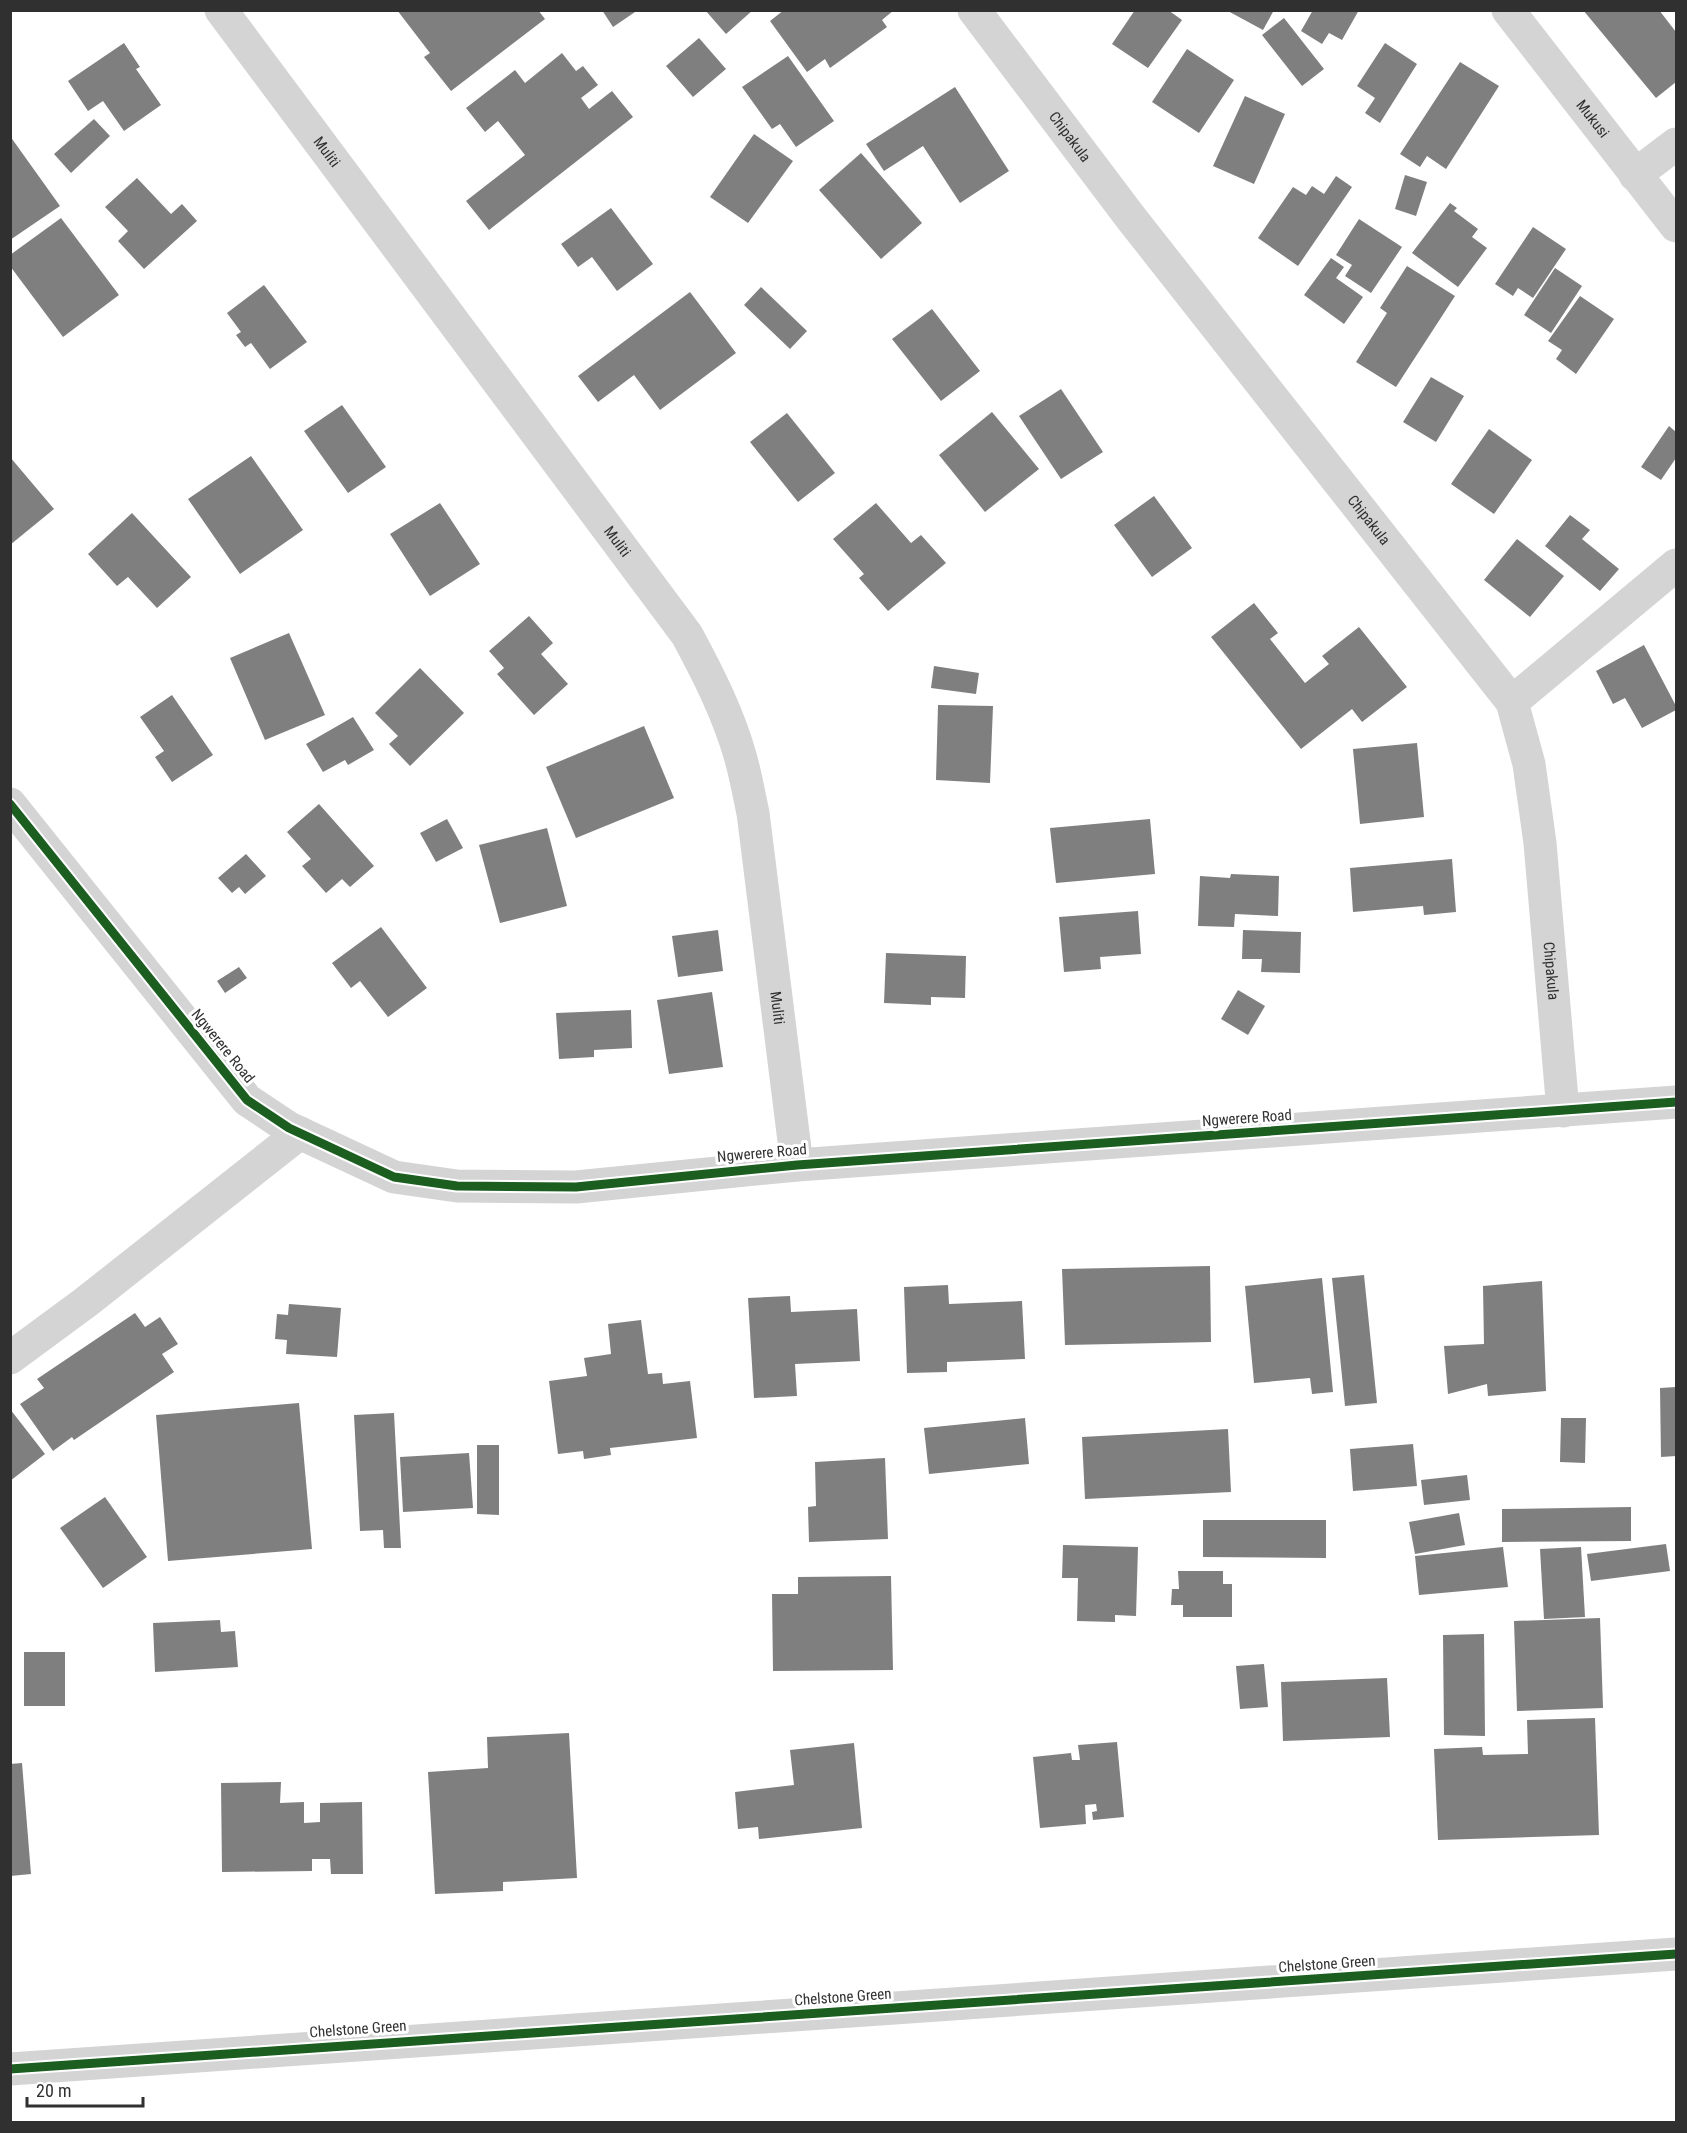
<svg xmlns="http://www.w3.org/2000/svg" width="1687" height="2133" viewBox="0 0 1687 2133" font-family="'Roboto Condensed',sans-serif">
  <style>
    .building { fill: #7f7f7f }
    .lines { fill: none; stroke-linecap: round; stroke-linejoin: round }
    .minor { stroke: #d4d4d4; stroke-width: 33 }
    .cycleway-casing { stroke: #fff; stroke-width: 13 }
    .cycleway { stroke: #1b5e20; stroke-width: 9 }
    .labels { text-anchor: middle; stroke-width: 6; stroke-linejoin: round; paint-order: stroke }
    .street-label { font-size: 15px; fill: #303030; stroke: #fff }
  </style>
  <rect width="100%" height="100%" fill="#fff"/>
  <!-- building -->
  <g class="building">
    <path d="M 397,10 L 538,10 L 545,19 L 451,91 L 424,57 L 430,53 Z"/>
    <path d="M 602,10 L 638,10 L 613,27 Z"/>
    <path d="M 705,10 L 753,10 L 726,34 Z"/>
    <path d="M 784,10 L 894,10 L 882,20 L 887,27 L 830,68 L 825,59 L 807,72 L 770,21 Z"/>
    <path d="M 1135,10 L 1168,10 L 1182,20 L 1148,68 L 1112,44 Z"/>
    <path d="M 1226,10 L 1274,10 L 1263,30 Z"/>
    <path d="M 1313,10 L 1359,10 L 1342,40 L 1329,33 L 1322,44 L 1301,31 Z"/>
    <path d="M 1583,10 L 1659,10 L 1676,32 L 1676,82 L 1656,98 Z"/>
    <path d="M 1284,18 L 1324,69 L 1302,86 L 1262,35 Z"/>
    <path d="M 699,38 L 726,69 L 693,97 L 666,66 Z"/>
    <path d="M 124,43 L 140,67 L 136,69 L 161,105 L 124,131 L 103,101 L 88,111 L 68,81 Z"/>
    <path d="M 1385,43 L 1417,64 L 1380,123 L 1365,113 L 1375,98 L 1357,86 Z"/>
    <path d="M 1187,49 L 1234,80 L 1199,133 L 1152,102 Z"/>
    <path d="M 562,53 L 576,71 L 583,66 L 598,85 L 581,98 L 589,109 L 612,91 L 633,117 L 489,230 L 466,201 L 525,155 L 498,121 L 485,132 L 466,108 L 515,70 L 525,83 Z"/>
    <path d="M 788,56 L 834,121 L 796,147 L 780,124 L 772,129 L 742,87 Z"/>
    <path d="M 1460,62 L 1499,86 L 1446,169 L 1427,156 L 1420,167 L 1400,154 Z"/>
    <path d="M 955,87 L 1009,171 L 960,203 L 923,146 L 884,171 L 866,144 Z"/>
    <path d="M 1245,96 L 1285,114 L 1254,184 L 1213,166 Z"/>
    <path d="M 94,119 L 110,136 L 71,173 L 54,154 Z"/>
    <path d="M 754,134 L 793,161 L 748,223 L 710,197 Z"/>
    <path d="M 10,136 L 60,206 L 10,240 Z"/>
    <path d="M 861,153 L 922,223 L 881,259 L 819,190 Z"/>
    <path d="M 1405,175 L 1427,182 L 1416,216 L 1395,209 Z"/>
    <path d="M 1336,176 L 1352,187 L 1298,266 L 1258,238 L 1293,187 L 1306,195 L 1312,186 L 1324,194 Z"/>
    <path d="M 137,178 L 171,214 L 182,204 L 197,221 L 144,269 L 118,241 L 128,231 L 105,207 Z"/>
    <path d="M 1450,203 L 1457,208 L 1454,211 L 1478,229 L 1472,237 L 1487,248 L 1458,287 L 1412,253 Z"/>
    <path d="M 611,208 L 653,264 L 617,291 L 592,257 L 578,267 L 561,244 Z"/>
    <path d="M 61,218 L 119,295 L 63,337 L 10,266 L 10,255 Z"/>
    <path d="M 1359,219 L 1402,247 L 1371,293 L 1345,276 L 1352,265 L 1336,255 Z"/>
    <path d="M 1533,227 L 1566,249 L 1533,298 L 1518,288 L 1513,296 L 1495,284 Z"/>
    <path d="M 1331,258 L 1344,267 L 1336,278 L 1363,297 L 1344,324 L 1304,295 Z"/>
    <path d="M 1407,266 L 1455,296 L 1396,387 L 1356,362 L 1387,313 L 1380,308 Z"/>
    <path d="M 1555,268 L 1582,286 L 1551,333 L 1524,315 Z"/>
    <path d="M 264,285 L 307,342 L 270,369 L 251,343 L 245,347 L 236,335 L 241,332 L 227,313 Z"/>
    <path d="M 761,287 L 807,331 L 790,349 L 744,305 Z"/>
    <path d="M 690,292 L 736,353 L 660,410 L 634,375 L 598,402 L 578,376 Z"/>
    <path d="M 1580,296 L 1614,319 L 1576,374 L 1556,359 L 1562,350 L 1548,341 Z"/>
    <path d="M 932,309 L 980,371 L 941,401 L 892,339 Z"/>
    <path d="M 1431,377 L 1464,396 L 1436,442 L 1403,422 Z"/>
    <path d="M 1061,389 L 1103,452 L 1061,479 L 1019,416 Z"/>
    <path d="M 342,405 L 386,467 L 348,493 L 304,431 Z"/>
    <path d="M 992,412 L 1039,469 L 985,512 L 939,455 Z"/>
    <path d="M 787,413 L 835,473 L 798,502 L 750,442 Z"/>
    <path d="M 1669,426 L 1676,432 L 1676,458 L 1661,480 L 1641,467 Z"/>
    <path d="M 1489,429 L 1532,460 L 1494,514 L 1451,484 Z"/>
    <path d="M 251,456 L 303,530 L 240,574 L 188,499 Z"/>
    <path d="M 10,457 L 54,509 L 10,545 Z"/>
    <path d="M 1154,496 L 1192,548 L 1152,577 L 1114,525 Z"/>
    <path d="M 440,503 L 480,564 L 430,596 L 390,534 Z"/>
    <path d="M 876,503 L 911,543 L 921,535 L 946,563 L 888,611 L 859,578 L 864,574 L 833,539 Z"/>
    <path d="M 132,513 L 191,577 L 157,608 L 128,577 L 117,586 L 88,554 Z"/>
    <path d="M 1570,515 L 1590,530 L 1582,539 L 1619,569 L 1600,591 L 1545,546 Z"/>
    <path d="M 1517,539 L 1564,576 L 1530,617 L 1484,580 Z"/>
    <path d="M 1254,603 L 1278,633 L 1270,639 L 1305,683 L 1329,664 L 1322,656 L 1359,627 L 1407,687 L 1362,722 L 1352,709 L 1301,749 L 1211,637 Z"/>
    <path d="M 529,616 L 553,643 L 541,654 L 568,684 L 534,715 L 497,674 L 504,668 L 489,651 Z"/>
    <path d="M 289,633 L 325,715 L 265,740 L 230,658 Z"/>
    <path d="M 1644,645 L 1676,706 L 1676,710 L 1642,728 L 1625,698 L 1613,704 L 1596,671 Z"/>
    <path d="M 934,666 L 979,673 L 976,694 L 931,688 Z"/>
    <path d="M 420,668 L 464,713 L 410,766 L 389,744 L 398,736 L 375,713 Z"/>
    <path d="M 172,695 L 213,755 L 172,782 L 155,757 L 164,751 L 140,717 Z"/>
    <path d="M 938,705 L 993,706 L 990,783 L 936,780 Z"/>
    <path d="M 353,717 L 374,750 L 348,765 L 345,760 L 323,772 L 306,744 Z"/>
    <path d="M 644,726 L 674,798 L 576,838 L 546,767 Z"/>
    <path d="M 1417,743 L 1424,817 L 1360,824 L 1353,749 Z"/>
    <path d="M 319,804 L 374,866 L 350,887 L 342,879 L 326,893 L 302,866 L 311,859 L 287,832 Z"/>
    <path d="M 447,819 L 463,848 L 436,862 L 420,833 Z"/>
    <path d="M 1150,819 L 1155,874 L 1056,883 L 1050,828 Z"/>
    <path d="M 547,828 L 567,906 L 500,923 L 479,845 Z"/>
    <path d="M 246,854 L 266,876 L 245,894 L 239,887 L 232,893 L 218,878 Z"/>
    <path d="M 1452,859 L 1456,912 L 1424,915 L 1423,906 L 1353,912 L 1350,868 Z"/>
    <path d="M 1231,874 L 1279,876 L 1278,916 L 1235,914 L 1234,927 L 1198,926 L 1200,876 L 1230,878 Z"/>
    <path d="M 1138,911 L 1141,954 L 1100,957 L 1101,969 L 1064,972 L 1059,917 Z"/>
    <path d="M 381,927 L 427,988 L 388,1017 L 360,981 L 351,988 L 332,963 Z"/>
    <path d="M 718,930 L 723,971 L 678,977 L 672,936 Z"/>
    <path d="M 1243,930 L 1301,932 L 1300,973 L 1261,972 L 1262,959 L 1242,959 Z"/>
    <path d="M 886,953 L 966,956 L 965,998 L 931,997 L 931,1005 L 884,1003 Z"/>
    <path d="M 239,967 L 247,978 L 225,993 L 217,981 Z"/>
    <path d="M 1238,990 L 1265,1006 L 1248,1035 L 1221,1019 Z"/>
    <path d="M 712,992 L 723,1067 L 669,1074 L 657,1000 Z"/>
    <path d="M 631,1010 L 632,1048 L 594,1050 L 594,1057 L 559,1059 L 556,1013 Z"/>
    <path d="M 1210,1266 L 1211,1342 L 1065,1345 L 1062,1269 Z"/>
    <path d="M 1364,1275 L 1377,1403 L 1345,1406 L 1332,1278 Z"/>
    <path d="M 1322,1278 L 1333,1392 L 1312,1394 L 1310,1378 L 1254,1383 L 1245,1286 Z"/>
    <path d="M 1542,1281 L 1546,1391 L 1488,1396 L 1487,1384 L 1448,1394 L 1444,1346 L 1484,1344 L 1483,1286 Z"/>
    <path d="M 948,1285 L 949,1304 L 1022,1301 L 1025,1359 L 947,1362 L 947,1372 L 907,1373 L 904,1287 Z"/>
    <path d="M 790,1296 L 791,1312 L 857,1309 L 860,1361 L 795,1364 L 797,1396 L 754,1398 L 748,1298 Z"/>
    <path d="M 289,1304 L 341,1308 L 337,1357 L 286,1354 L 287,1340 L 275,1339 L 277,1314 L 288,1315 Z"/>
    <path d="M 135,1313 L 145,1327 L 160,1317 L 178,1344 L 162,1354 L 174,1372 L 74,1440 L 72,1437 L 53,1451 L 20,1404 L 44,1388 L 37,1379 Z"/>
    <path d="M 641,1320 L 648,1374 L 662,1373 L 663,1384 L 690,1381 L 697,1438 L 610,1448 L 611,1455 L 584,1459 L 583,1451 L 558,1454 L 549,1381 L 587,1376 L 584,1358 L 611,1354 L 608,1324 Z"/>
    <path d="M 1676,1387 L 1676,1456 L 1661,1457 L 1660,1388 Z"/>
    <path d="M 299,1403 L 312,1549 L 168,1561 L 156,1415 Z"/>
    <path d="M 10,1409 L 45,1454 L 10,1481 Z"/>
    <path d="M 394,1413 L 401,1548 L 384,1548 L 383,1530 L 360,1531 L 354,1415 Z"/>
    <path d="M 1025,1418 L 1029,1464 L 929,1474 L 924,1428 Z"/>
    <path d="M 1561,1418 L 1586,1418 L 1585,1463 L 1560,1462 Z"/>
    <path d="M 1228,1429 L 1231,1492 L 1085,1499 L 1082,1437 Z"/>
    <path d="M 1413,1444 L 1417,1486 L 1353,1491 L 1350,1449 Z"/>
    <path d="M 477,1445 L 499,1445 L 499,1515 L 477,1514 Z"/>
    <path d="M 469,1453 L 473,1508 L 403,1512 L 400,1457 Z"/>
    <path d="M 885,1458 L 888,1539 L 809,1542 L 808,1507 L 816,1506 L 815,1462 Z"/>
    <path d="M 1467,1475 L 1470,1500 L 1424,1505 L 1421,1480 Z"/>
    <path d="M 105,1497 L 147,1557 L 103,1588 L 60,1528 Z"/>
    <path d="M 1631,1507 L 1631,1541 L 1502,1542 L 1502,1509 Z"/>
    <path d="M 1459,1513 L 1465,1545 L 1415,1554 L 1409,1522 Z"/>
    <path d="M 1203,1520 L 1326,1520 L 1326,1558 L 1203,1557 Z"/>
    <path d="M 1666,1544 L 1670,1571 L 1591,1581 L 1587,1554 Z"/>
    <path d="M 1063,1545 L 1138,1547 L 1136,1616 L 1115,1615 L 1115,1622 L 1077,1621 L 1078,1578 L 1062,1578 Z"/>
    <path d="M 1503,1547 L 1508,1587 L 1419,1595 L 1415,1556 Z"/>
    <path d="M 1581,1547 L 1585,1617 L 1544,1619 L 1540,1549 Z"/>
    <path d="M 1178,1571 L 1223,1571 L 1223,1584 L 1232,1584 L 1232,1617 L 1183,1617 L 1183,1605 L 1171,1605 L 1172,1589 L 1179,1589 Z"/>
    <path d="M 891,1576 L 893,1670 L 773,1671 L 772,1594 L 798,1594 L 798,1577 Z"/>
    <path d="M 1600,1618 L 1603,1708 L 1517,1711 L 1514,1621 Z"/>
    <path d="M 220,1620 L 221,1632 L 235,1631 L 238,1667 L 155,1672 L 153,1623 Z"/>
    <path d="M 1484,1634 L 1485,1736 L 1444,1735 L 1443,1635 Z"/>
    <rect x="24" y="1652" width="41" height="54"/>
    <path d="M 1264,1664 L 1268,1707 L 1240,1709 L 1236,1666 Z"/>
    <path d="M 1387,1678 L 1390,1737 L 1283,1741 L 1281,1682 Z"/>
    <path d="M 1595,1718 L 1599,1835 L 1438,1840 L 1434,1749 L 1482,1747 L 1483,1755 L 1528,1754 L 1527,1720 Z"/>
    <path d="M 569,1733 L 577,1878 L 503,1882 L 503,1891 L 435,1894 L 428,1772 L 488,1768 L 487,1737 Z"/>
    <path d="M 1117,1742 L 1124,1817 L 1093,1820 L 1092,1812 L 1097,1811 L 1096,1804 L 1085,1805 L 1086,1824 L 1040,1828 L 1033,1757 L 1071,1753 L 1072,1760 L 1080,1760 L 1078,1745 Z"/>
    <path d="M 854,1743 L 862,1828 L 759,1839 L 758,1827 L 738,1829 L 735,1792 L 794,1785 L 790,1750 Z"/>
    <path d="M 22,1763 L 31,1874 L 10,1876 L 10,1764 Z"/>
    <path d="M 281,1782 L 280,1803 L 304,1802 L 304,1823 L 320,1822 L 320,1803 L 362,1802 L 363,1874 L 331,1874 L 330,1859 L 312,1859 L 312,1871 L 222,1872 L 221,1783 Z"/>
  </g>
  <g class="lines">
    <!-- minor -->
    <g class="minor">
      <path id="s1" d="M 221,10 L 687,635 C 708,674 729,715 741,759 C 746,777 749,795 753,813 L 797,1165"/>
      <path id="s2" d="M 974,10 L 1131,218 L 1512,702 L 1529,764 L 1540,843 L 1563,1111"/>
      <path id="s3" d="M 1508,10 L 1676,226"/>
      <path d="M 1635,175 L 1676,144"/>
      <path d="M 1512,702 L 1676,565"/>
      <path d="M 10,804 L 247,1100 L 289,1128 L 394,1177 L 457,1186 L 576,1187 L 797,1165 L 1676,1102"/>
      <path d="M 10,1358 L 86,1302 L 300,1133"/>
      <path d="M 10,2069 L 1676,1954"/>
    </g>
    <!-- cycleway casing -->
    <g class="cycleway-casing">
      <g id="cycleway">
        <path d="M 10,804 L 247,1100 L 289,1128 L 394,1177 L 457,1186 L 576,1187 L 797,1165 L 1676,1102"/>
        <path d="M 10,2069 L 1676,1954"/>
      </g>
    </g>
    <!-- cycleway -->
    <use href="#cycleway" class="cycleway"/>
  </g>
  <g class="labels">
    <!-- street labels -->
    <g class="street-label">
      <text dy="5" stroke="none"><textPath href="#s3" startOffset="138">Mukusi</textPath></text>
      <text dy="5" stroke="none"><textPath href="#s2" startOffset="159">Chipakula</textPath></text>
      <text dy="5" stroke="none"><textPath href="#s1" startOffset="177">Muliti</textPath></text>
      <text dy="5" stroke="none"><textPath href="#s2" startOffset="645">Chipakula</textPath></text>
      <text dy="5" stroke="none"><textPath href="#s1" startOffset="663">Muliti</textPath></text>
      <text dy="5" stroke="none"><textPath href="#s2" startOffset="1149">Chipakula</textPath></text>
      <text dy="5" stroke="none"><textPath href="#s1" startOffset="1167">Muliti</textPath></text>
      <text transform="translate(223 1046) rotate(51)" y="5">Ngwerere Road</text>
      <text transform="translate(1247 1118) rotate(-4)" y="5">Ngwerere Road</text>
      <text transform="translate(762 1153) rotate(-5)" y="5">Ngwerere Road</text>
      <text transform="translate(1327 1964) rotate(-4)" y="5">Chelstone Green</text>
      <text transform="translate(843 1997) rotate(-4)" y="5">Chelstone Green</text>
      <text transform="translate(358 2029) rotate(-4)" y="5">Chelstone Green</text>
    </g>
  </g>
  <!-- border -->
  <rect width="1687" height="2133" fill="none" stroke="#303030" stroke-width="24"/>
  <!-- scale -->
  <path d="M27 2097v9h116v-9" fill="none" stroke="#303030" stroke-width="3"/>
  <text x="36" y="2097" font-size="18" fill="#303030" stroke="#ffffff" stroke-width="4.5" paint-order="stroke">20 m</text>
</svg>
